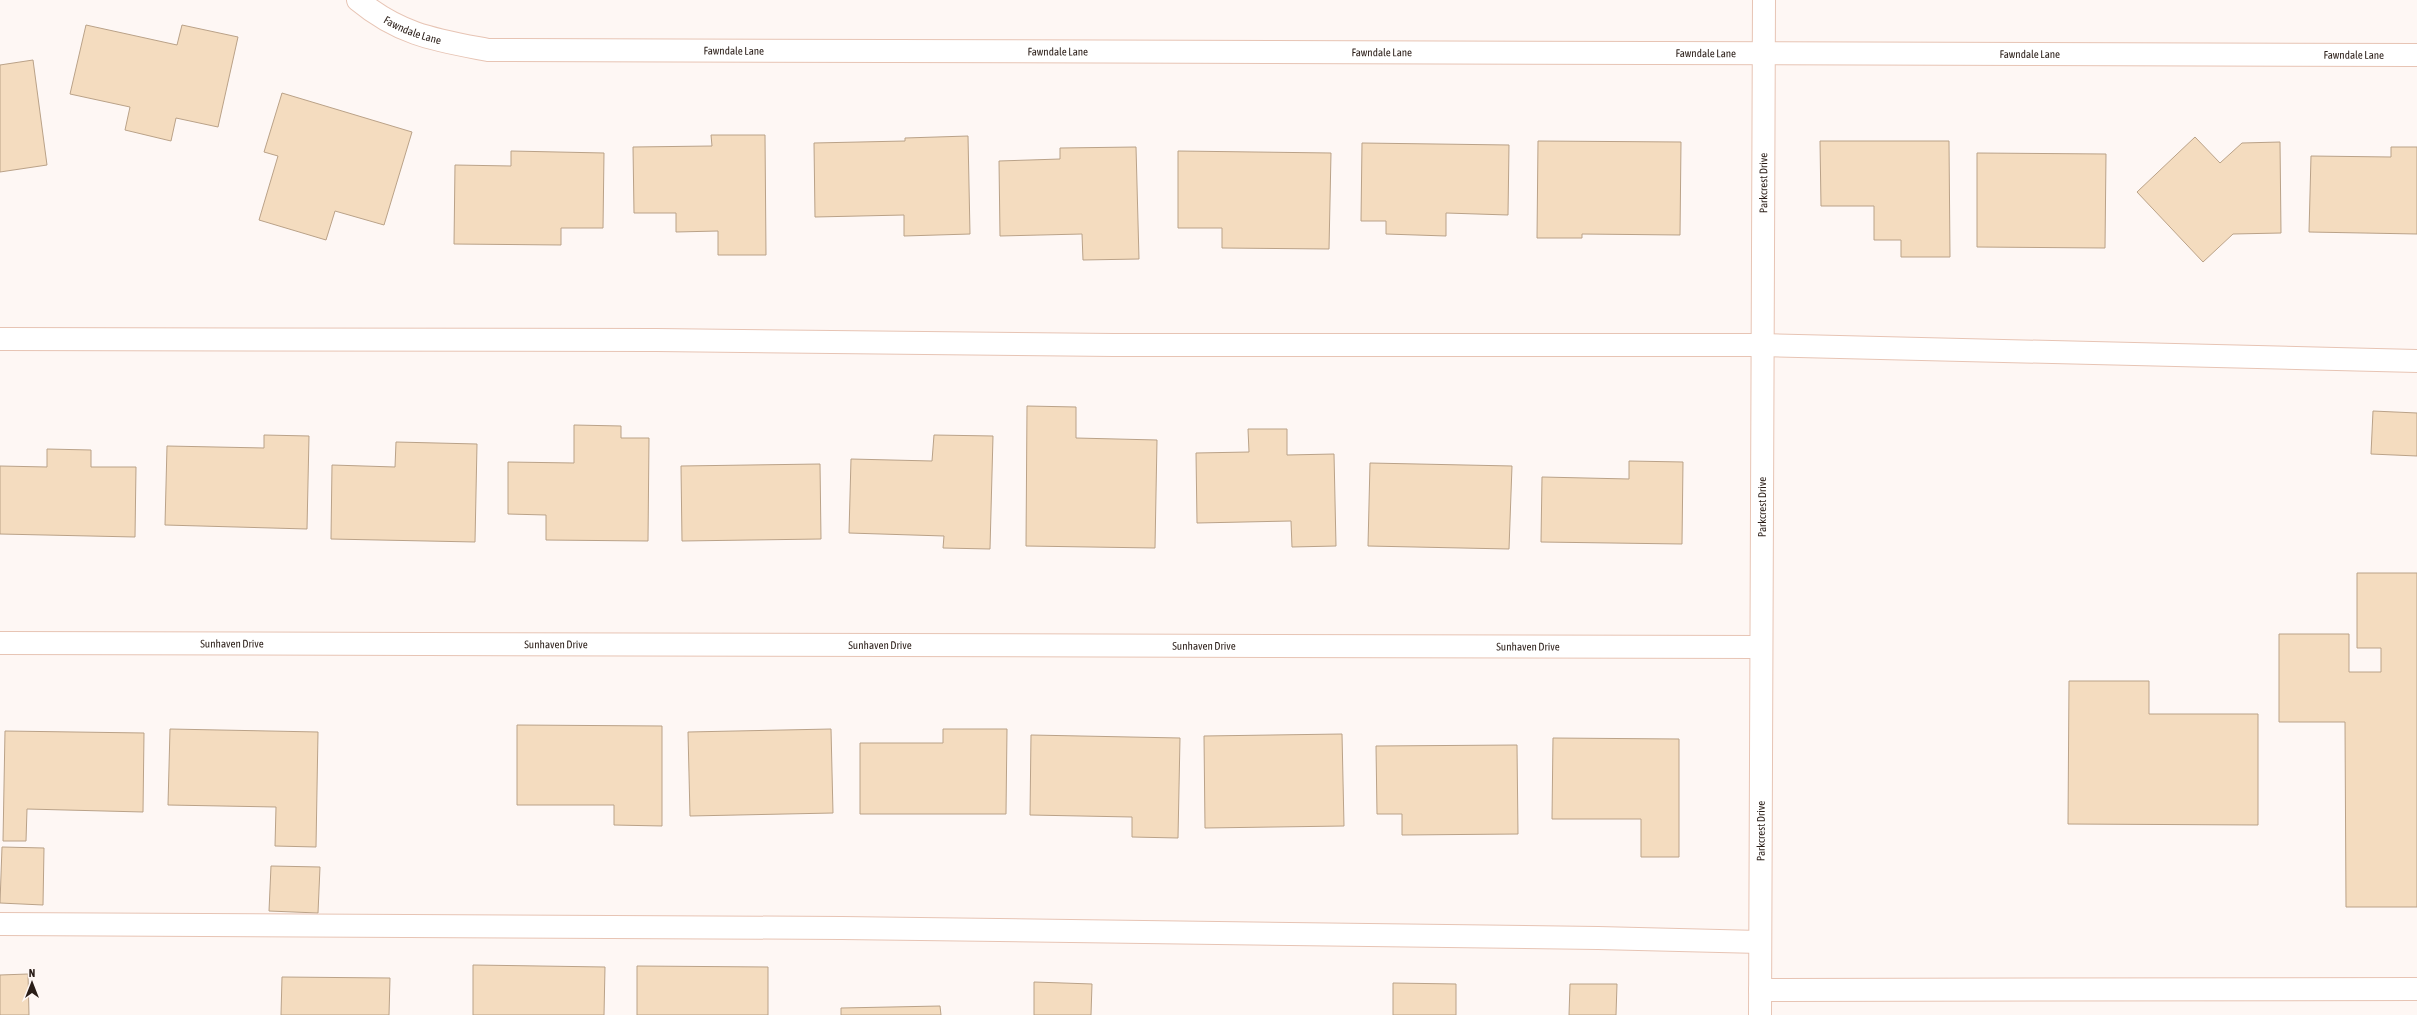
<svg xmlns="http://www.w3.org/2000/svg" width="2417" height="1015" viewBox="0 0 2417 1015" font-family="'Asap Condensed',sans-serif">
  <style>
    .building { fill: #f4dcbf; stroke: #baa288 }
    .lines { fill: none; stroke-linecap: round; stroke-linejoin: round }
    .minor-casing { stroke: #e7c4b4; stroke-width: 24 }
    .minor { stroke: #fff; stroke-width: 22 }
    .labels { text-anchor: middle; stroke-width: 3; stroke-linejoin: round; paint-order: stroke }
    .street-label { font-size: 11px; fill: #2a1d17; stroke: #fef7f4 }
  </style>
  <rect width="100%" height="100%" fill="#fef7f4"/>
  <!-- building -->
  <g class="building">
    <path d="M 86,25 L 177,45 L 182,25 L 238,37 L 218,127 L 176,118 L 171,141 L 125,130 L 130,107 L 70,94 Z"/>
    <path d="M 33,60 L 47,165 L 0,172 L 0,65 Z"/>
    <path d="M 282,93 L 412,132 L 384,225 L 335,211 L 326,240 L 259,220 L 278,156 L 264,152 Z"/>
    <path d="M 711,135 L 765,135 L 766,255 L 718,255 L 718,231 L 676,232 L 676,213 L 634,213 L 633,147 L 712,146 Z"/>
    <path d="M 968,136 L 970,234 L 904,236 L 904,215 L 815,217 L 814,143 L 905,141 L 905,138 Z"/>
    <path d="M 2195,137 L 2220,163 L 2242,143 L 2280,142 L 2281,233 L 2233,234 L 2203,262 L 2137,192 Z"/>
    <path d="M 1538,141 L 1681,142 L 1680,235 L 1582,234 L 1582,238 L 1537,238 Z"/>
    <path d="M 1820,141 L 1949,141 L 1950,257 L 1901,257 L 1901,240 L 1874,240 L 1874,206 L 1821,206 Z"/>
    <path d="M 1362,143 L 1509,145 L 1508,215 L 1446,213 L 1446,236 L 1386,234 L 1386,221 L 1361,221 Z"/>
    <path d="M 1136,147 L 1139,259 L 1083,260 L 1082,234 L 1000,236 L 999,161 L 1060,159 L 1060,148 Z"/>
    <path d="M 2391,147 L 2417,147 L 2417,234 L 2309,232 L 2311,156 L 2391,157 Z"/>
    <path d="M 511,151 L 604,153 L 603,228 L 561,228 L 561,245 L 454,244 L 455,165 L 511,166 Z"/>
    <path d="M 1178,151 L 1331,153 L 1329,249 L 1222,248 L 1222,228 L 1178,228 Z"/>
    <path d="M 1977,153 L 2106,154 L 2105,248 L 1977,247 Z"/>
    <path d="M 1027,406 L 1076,407 L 1076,438 L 1157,440 L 1155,548 L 1026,546 Z"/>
    <path d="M 2373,411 L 2417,413 L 2417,456 L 2371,454 Z"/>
    <path d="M 574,425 L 621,426 L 621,438 L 649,438 L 648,541 L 546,540 L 546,515 L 508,514 L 508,462 L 574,463 Z"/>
    <path d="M 1248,429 L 1287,429 L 1287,455 L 1334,454 L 1336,546 L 1292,547 L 1291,521 L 1197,523 L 1196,453 L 1249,452 Z"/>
    <path d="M 264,435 L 309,436 L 307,529 L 165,525 L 167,446 L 264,448 Z"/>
    <path d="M 934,435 L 993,436 L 990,549 L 943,548 L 944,536 L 849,533 L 851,459 L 932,461 Z"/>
    <path d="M 396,442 L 477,444 L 475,542 L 331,539 L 332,465 L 395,467 Z"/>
    <path d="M 47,449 L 91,450 L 91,467 L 136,467 L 135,537 L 0,534 L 0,466 L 47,467 Z"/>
    <path d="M 1629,461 L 1683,462 L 1682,544 L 1541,542 L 1542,477 L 1629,479 Z"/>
    <path d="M 1370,463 L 1512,466 L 1509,549 L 1368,546 Z"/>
    <path d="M 820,464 L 821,539 L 682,541 L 681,466 Z"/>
    <path d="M 2357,573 L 2417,573 L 2417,907 L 2346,907 L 2345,722 L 2279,722 L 2279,634 L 2349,634 L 2349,672 L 2381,672 L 2381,648 L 2357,648 Z"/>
    <path d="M 2069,681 L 2149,681 L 2149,714 L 2258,714 L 2258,825 L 2068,824 Z"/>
    <path d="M 517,725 L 662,726 L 662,826 L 614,825 L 614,805 L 517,805 Z"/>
    <path d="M 170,729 L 318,732 L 316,847 L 275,846 L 276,807 L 168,805 Z"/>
    <path d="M 831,729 L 833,813 L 690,816 L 688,732 Z"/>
    <path d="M 943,729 L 1007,729 L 1006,814 L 860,814 L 860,743 L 943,743 Z"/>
    <path d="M 5,731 L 144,733 L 143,812 L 27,809 L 26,841 L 3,841 Z"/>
    <path d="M 1342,734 L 1344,826 L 1205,828 L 1204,736 Z"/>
    <path d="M 1031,735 L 1180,738 L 1178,838 L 1132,837 L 1132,817 L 1030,815 Z"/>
    <path d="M 1553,738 L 1679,739 L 1679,857 L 1641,857 L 1641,819 L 1552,819 Z"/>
    <path d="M 1517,745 L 1518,834 L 1402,835 L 1402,814 L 1377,814 L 1376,746 Z"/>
    <path d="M 2,847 L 44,848 L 43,905 L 0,903 Z"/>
    <path d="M 271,866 L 320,867 L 318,913 L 269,911 Z"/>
    <path d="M 473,965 L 605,967 L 604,1015 L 473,1015 Z"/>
    <path d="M 637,966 L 768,967 L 768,1015 L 637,1015 Z"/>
    <path d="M 28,974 L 29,1015 L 0,1015 L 0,975 Z"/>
    <path d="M 282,977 L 390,978 L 389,1015 L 281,1015 Z"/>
    <path d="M 1034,982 L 1092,984 L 1091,1015 L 1034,1015 Z"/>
    <path d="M 1393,983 L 1456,984 L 1456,1015 L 1393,1015 Z"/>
    <path d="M 1570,984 L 1617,984 L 1616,1015 L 1569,1015 Z"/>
    <path d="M 940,1006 L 941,1015 L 841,1015 L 841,1008 Z"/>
  </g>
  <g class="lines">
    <!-- minor casing -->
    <g class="minor-casing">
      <g id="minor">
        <path id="s1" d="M 358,0 C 400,35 436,40 488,50 L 2417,55"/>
        <path d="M 0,339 L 656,340 L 1114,345 L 1762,345 L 2417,361"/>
        <path id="s2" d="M 0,643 L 1760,647"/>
        <path d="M 0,924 L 842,928 L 1598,938 L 1760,942"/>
        <path d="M 1760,990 L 2417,989"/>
        <path id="s3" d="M 1760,1015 L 1764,0"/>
      </g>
    </g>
    <!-- minor -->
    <use href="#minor" class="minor"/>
  </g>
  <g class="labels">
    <!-- street labels -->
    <g class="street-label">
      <text dy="4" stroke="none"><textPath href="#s1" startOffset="63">Fawndale Lane</textPath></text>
      <text dy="4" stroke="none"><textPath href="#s1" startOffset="387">Fawndale Lane</textPath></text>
      <text dy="4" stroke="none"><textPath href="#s1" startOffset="711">Fawndale Lane</textPath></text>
      <text dy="4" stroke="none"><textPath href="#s1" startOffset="1035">Fawndale Lane</textPath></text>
      <text dy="4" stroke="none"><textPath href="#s1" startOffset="1359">Fawndale Lane</textPath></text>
      <text dy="4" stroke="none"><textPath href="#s1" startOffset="1683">Fawndale Lane</textPath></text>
      <text dy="4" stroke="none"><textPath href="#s1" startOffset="2007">Fawndale Lane</textPath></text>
      <text dy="4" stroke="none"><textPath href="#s3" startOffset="832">Parkcrest Drive</textPath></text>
      <text dy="4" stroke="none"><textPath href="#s3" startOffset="508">Parkcrest Drive</textPath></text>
      <text dy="4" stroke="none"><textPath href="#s2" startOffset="232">Sunhaven Drive</textPath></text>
      <text dy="4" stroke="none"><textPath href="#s2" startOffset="556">Sunhaven Drive</textPath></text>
      <text dy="4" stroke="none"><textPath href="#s2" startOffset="880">Sunhaven Drive</textPath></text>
      <text dy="4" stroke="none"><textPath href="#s2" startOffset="1204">Sunhaven Drive</textPath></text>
      <text dy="4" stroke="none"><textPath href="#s2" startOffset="1528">Sunhaven Drive</textPath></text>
      <text dy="4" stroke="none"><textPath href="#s3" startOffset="184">Parkcrest Drive</textPath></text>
    </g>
  </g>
  <!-- north arrow -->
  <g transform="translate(32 983)" stroke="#fef7f4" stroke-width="3" paint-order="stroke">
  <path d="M0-3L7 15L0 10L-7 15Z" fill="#2a1d17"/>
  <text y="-6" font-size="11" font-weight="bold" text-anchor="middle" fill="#2a1d17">N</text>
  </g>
</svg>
